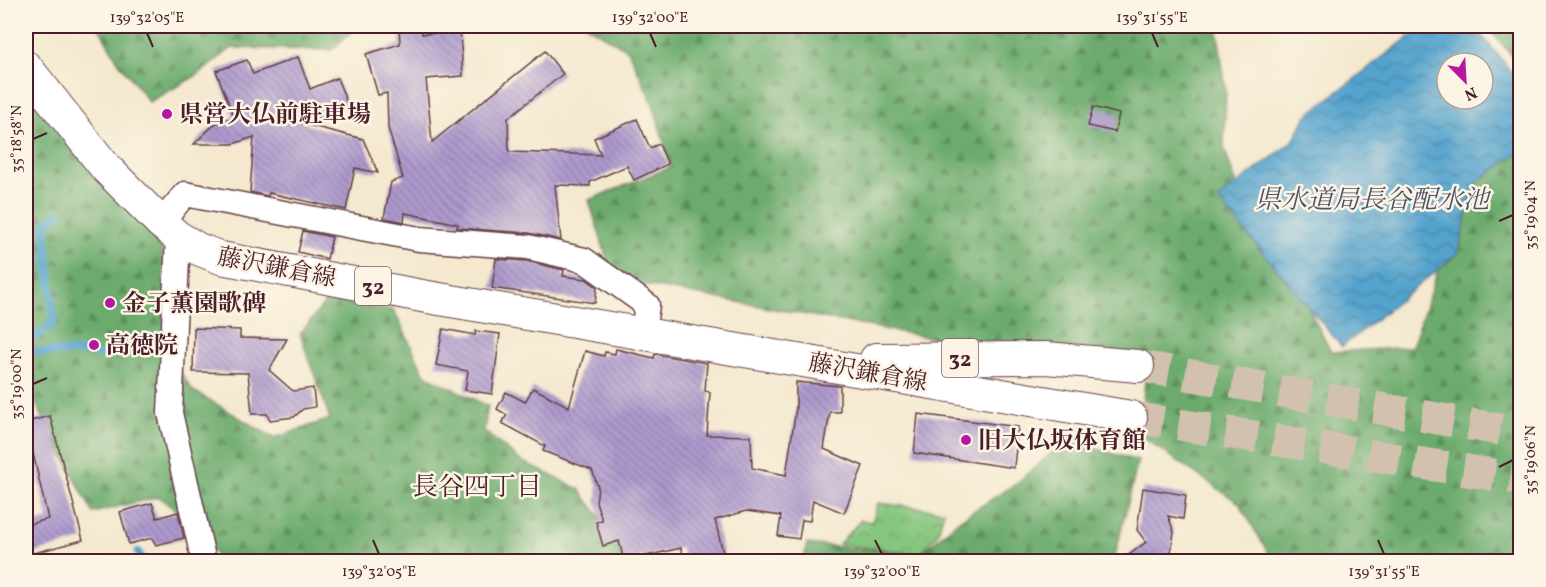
<svg xmlns="http://www.w3.org/2000/svg" width="1546" height="587" viewBox="0 0 1546 587" font-family="Vollkorn,'Noto Serif JP',serif">
  <style>
    .forest { fill: url(#forest-firs); stroke: #5b654c; stroke-width: 1.5 }
    .park { fill: url(#park-crowns); stroke: #687254; stroke-width: 1.5 }
    .water { fill: url(#water-waves); stroke: #4e617c; stroke-width: 1.5; fill-rule: evenodd }
    .lines { fill: none; stroke-linecap: round; stroke-linejoin: round }
    .stream { stroke: #53a3cd; stroke-width: 8 }
    .building { fill: url(#building-back-hatch) }
    .major-tunnel { stroke: #d2c1ae; stroke-width: 32; stroke-dasharray: 32 16; stroke-linecap: butt }
    .minor-casing { stroke: #643d44; stroke-width: 27 }
    .major-casing { stroke: #643d44; stroke-width: 34 }
    .minor { stroke: #fff; stroke-width: 24 }
    .major { stroke: #fff; stroke-width: 32 }
    .ticks { fill: none; stroke: #4a1f2b; stroke-width: 2 }
    .poi-dot { fill: #b5179e; stroke: #fcf5e5; stroke-width: 2 }
    .labels { text-anchor: middle; stroke-width: 5; stroke-linejoin: round; paint-order: stroke }
    .shield { fill: #fcf5e5; stroke: #7f5f63; stroke-width: 1.5 }
    .shield-label { font-size: 22px; font-weight: bold; fill: #4a1f2b }
    .poi-label { font-size: 24px; font-weight: bold; fill: #4a1f2b; stroke: #fcf5e5; text-anchor: start }
    .street-label { font-size: 24px; fill: #4a1f2b; stroke: #fcf5e5 }
    .water-label { font-size: 26px; font-style: italic; fill: #4e546c; stroke: #fcf5e5 }
    .neighbourhood-label { font-size: 26px; fill: #4a1f2b; stroke: #fcf5e5 }
    .neatline { fill: none; stroke: #4a1f2b; stroke-width: 2 }
    .ticks-label { font-size: 15px; text-anchor: middle; fill: #4a1f2b }
  </style>
  <defs>
    <pattern id="forest-firs" width="22" height="20" patternUnits="userSpaceOnUse" patternTransform="scale(1.5)"><rect width="22" height="20" fill="#6cab6d"/><path d="M5 1l3.5 6h-7zM16 11l3.5 6h-7z" fill="#5b8b5a"/></pattern>
    <pattern id="park-crowns" width="20" height="18" patternUnits="userSpaceOnUse" patternTransform="scale(1.5)"><rect width="20" height="18" fill="#85c67e"/><path d="M2 6a3 3 0 1 1 6 0M12 15a3 3 0 1 1 6 0" fill="none" stroke="#6fa067"/></pattern>
    <pattern id="water-waves" width="16" height="10" patternUnits="userSpaceOnUse" patternTransform="scale(1.5)"><rect width="16" height="10" fill="#53a3cd"/><path d="M0 5q4-4 8 0t8 0" fill="none" stroke="#4784a7"/></pattern>
    <pattern id="building-back-hatch" width="6" height="6" patternUnits="userSpaceOnUse" patternTransform="scale(1.5)"><rect width="6" height="6" fill="#ad9acd"/><path d="M-1 5l2 2M0 0l6 6M5-1l2 2" fill="none" stroke="#8f7da7"/></pattern>
  </defs>
  <rect width="100%" height="100%" fill="#fcf5e5"/>
  <filter id="ink" filterUnits="userSpaceOnUse"><feTurbulence type="fractalNoise" baseFrequency=".0167" numOctaves="2"/><feDisplacementMap in="SourceGraphic" scale="12" xChannelSelector="R" yChannelSelector="G"/><feConvolveMatrix kernelMatrix="1 2 1 2 8 2 1 2 1" color-interpolation-filters="sRGB"/></filter>
  <filter id="wash" filterUnits="userSpaceOnUse"><feTurbulence type="fractalNoise" baseFrequency=".008" numOctaves="4" result="noise"/><feDisplacementMap in="SourceGraphic" scale="24" xChannelSelector="R" yChannelSelector="G"/><feGaussianBlur stdDeviation="1.35" result="paint"/><feColorMatrix in="noise" values="0 0 0 0 0 0 0 0 0 0 0 0 0 0 0 0 0 1.4 0 .05"/><feComposite in="paint" operator="in"/></filter>
  <g filter="url(#wash)">
    <rect width="100%" height="100%" fill="#f4e9cf"/>
    <!-- forest -->
    <g class="forest">
      <path d="M 98,26 L 359,26 L 331,50 L 232,48 L 199,74 L 149,102 L 118,61 Z"/>
      <path d="M 587,26 L 1217,26 L 1226,91 L 1224,147 L 1243,205 L 1275,242 L 1331,352 L 1412,347 L 1466,186 L 1520,134 L 1520,561 L 1273,561 L 1239,503 L 1139,435 L 1148,354 L 938,339 L 613,279 L 589,200 L 671,167 L 653,104 L 628,50 Z"/>
      <path d="M 1486,26 L 1520,26 L 1520,65 Z"/>
      <path d="M 26,83 L 162,247 L 168,352 L 192,390 L 274,438 L 330,419 L 300,334 L 327,300 L 394,310 L 425,375 L 488,406 L 484,431 L 521,461 L 579,489 L 634,561 L 220,561 L 197,526 L 158,497 L 93,513 L 26,385 Z"/>
      <path d="M 1067,440 L 1138,461 L 1115,556 L 1118,561 L 803,562 L 807,544 L 920,554 L 959,520 L 1014,485 Z"/>
    </g>
    <!-- park -->
    <path class="park" d="M 878,503 L 944,511 L 938,533 L 920,554 L 839,544 L 861,520 L 872,522 Z"/>
    <!-- water -->
    <path class="water" d="M 1423,26 L 1474,26 L 1520,82 L 1520,151 L 1474,185 L 1458,253 L 1342,347 L 1218,199 L 1293,141 L 1306,116 ZM 1447,63 L 1483,63 L 1483,99 L 1447,99 Z"/>
    <g class="lines">
      <!-- stream -->
      <g class="stream">
        <path d="M 58,213 L 45,226 L 54,322 L 42,333 L 33,337 L 28,345 L 33,352 L 89,352 L 99,355"/>
        <path d="M 138,552 L 144,562"/>
      </g>
    </g>
    <g id="blocks">
      <!-- building -->
      <g class="building">
        <path d="M 399,26 L 421,26 L 422,34 L 460,32 L 463,76 L 426,79 L 432,142 L 545,51 L 563,74 L 508,118 L 509,152 L 601,155 L 594,138 L 637,119 L 650,148 L 659,144 L 668,164 L 634,180 L 627,166 L 590,182 L 590,186 L 555,185 L 561,240 L 529,233 L 457,228 L 458,224 L 405,213 L 404,222 L 384,218 L 391,182 L 403,178 L 388,128 L 387,93 L 378,95 L 366,54 L 400,44 Z"/>
        <path d="M 298,57 L 310,89 L 337,78 L 348,105 L 304,124 L 363,139 L 378,173 L 355,168 L 346,210 L 269,193 L 268,196 L 250,192 L 254,137 L 233,144 L 194,144 L 216,123 L 234,117 L 216,71 L 247,60 L 253,74 Z"/>
        <path d="M 1093,107 L 1119,114 L 1115,132 L 1088,126 Z"/>
        <path d="M 303,231 L 332,237 L 327,259 L 298,252 Z"/>
        <path d="M 496,259 L 526,261 L 564,270 L 563,276 L 586,279 L 597,287 L 595,303 L 492,288 Z"/>
        <path d="M 194,328 L 240,330 L 240,338 L 287,339 L 269,370 L 293,391 L 313,388 L 315,407 L 303,409 L 294,417 L 270,420 L 267,414 L 252,414 L 248,373 L 193,372 Z"/>
        <path d="M 443,329 L 475,335 L 476,331 L 500,334 L 492,394 L 465,390 L 468,371 L 436,365 Z"/>
        <path d="M 616,349 L 654,358 L 655,354 L 707,363 L 705,391 L 710,392 L 707,435 L 751,436 L 752,468 L 786,475 L 796,408 L 796,382 L 840,386 L 840,412 L 830,412 L 824,449 L 863,466 L 844,513 L 813,500 L 810,521 L 802,520 L 799,539 L 778,536 L 781,516 L 746,511 L 715,520 L 725,561 L 684,561 L 681,548 L 624,561 L 619,541 L 603,546 L 596,522 L 602,520 L 596,502 L 598,487 L 592,470 L 543,451 L 545,446 L 502,423 L 507,415 L 497,409 L 506,392 L 525,402 L 533,388 L 569,407 L 585,351 L 604,356 L 605,352 L 615,354 Z"/>
        <path d="M 918,414 L 1018,427 L 1014,468 L 914,453 Z"/>
        <path d="M 50,416 L 83,540 L 26,555 L 26,525 L 48,519 L 26,422 Z"/>
        <path d="M 1143,488 L 1186,495 L 1183,519 L 1168,516 L 1174,532 L 1171,551 L 1148,561 L 1121,561 L 1146,542 L 1137,530 Z"/>
        <path d="M 152,503 L 157,518 L 178,512 L 184,538 L 156,545 L 152,538 L 129,544 L 120,512 Z"/>
      </g>
    </g>
  </g>
  <g filter="url(#ink)">
    <use href="#blocks" fill-opacity="0" stroke="#643d44" stroke-width="1.5"/>
    <g class="lines">
      <!-- major-tunnel -->
      <g class="major-tunnel">
        <path d="M 1138,366 L 1520,433"/>
        <path d="M 1131,417 L 1520,479"/>
      </g>
      <!-- minor casing -->
      <g class="minor-casing">
        <g id="minor">
          <path d="M 161,223 L 185,194 L 419,239 L 528,247 L 584,260 L 647,305 L 643,332"/>
          <path d="M 178,237 L 170,413 L 204,562"/>
        </g>
      </g>
      <!-- major casing -->
      <g class="major-casing">
        <g id="major">
          <path d="M 26,67 L 106,168 L 161,223 L 178,237 L 198,249 L 221,258 L 422,296 L 1131,417"/>
          <path d="M 876,359 L 1046,358 L 1138,366"/>
        </g>
      </g>
      <!-- minor -->
      <use href="#minor" class="minor"/>
      <!-- major -->
      <use href="#major" class="major"/>
    </g>
  </g>
  <!-- ticks -->
  <path class="ticks" d="M 147,33 L 153,47M 650,33 L 656,47M 1152,33 L 1158,47M 33,139 L 47,133M 1499,221 L 1513,215M 33,384 L 47,378M 1499,467 L 1513,460M 373,540 L 379,554M 875,540 L 882,554M 1378,540 L 1384,554"/>
  <!-- markers -->
  <g class="poi-dot">
    <circle cx="167" cy="114" r="6"/>
    <circle cx="110" cy="303" r="6"/>
    <circle cx="94" cy="345" r="6"/>
    <circle cx="966" cy="440" r="6"/>
  </g>
  <g class="labels">
    <!-- shield labels -->
    <g class="shield">
      <rect x="355" y="267" width="36" height="38" rx="4.5"/>
      <rect x="942" y="339" width="36" height="38" rx="4.5"/>
    </g>
    <g class="shield-label">
      <text x="373" y="294">32</text>
      <text x="960" y="366">32</text>
    </g>
    <!-- poi labels -->
    <g class="poi-label">
      <text x="179" y="122">県営大仏前駐車場</text>
      <text x="122" y="311">金子薫園歌碑</text>
      <text x="106" y="353">高徳院</text>
      <text x="978" y="448">旧大仏坂体育館</text>
    </g>
    <!-- street labels -->
    <g class="street-label">
      <text transform="translate(277 267) rotate(11)" y="8">藤沢鎌倉線</text>
      <text transform="translate(868 372) rotate(10)" y="8">藤沢鎌倉線</text>
    </g>
    <!-- water labels -->
    <g class="water-label">
      <text x="1372" y="208">県水道局長谷配水池</text>
    </g>
    <!-- neighbourhood labels -->
    <g class="neighbourhood-label">
      <text x="477" y="495">長谷四丁目</text>
    </g>
  </g>
  <!-- margin -->
  <rect width="1546" height="587" fill="none" stroke="#fcf5e5" stroke-width="66"/>
  <!-- north arrow -->
  <g transform="translate(1465 81) rotate(156)"><circle r="28" fill="#fcf5e5" stroke="#b59f9b" stroke-width="1.5"/>
  <path d="M0-4.5L10 22L0 15L-10 22Z" fill="#b5179e"/>
  <text y="-9" font-size="16" font-weight="bold" text-anchor="middle" fill="#4a1f2b">N</text>
  </g>
  <rect x="33" y="33" width="1480" height="521" class="neatline"/>
  <g class="ticks-label">
    <text x="147" y="22">139°32'05"E</text>
    <text x="650" y="22">139°32'00"E</text>
    <text x="1152" y="22">139°31'55"E</text>
    <text transform="translate(16 139) rotate(-90)" y="5">35°18'58"N</text>
    <text transform="translate(1530 215) rotate(-90)" y="5">35°19'04"N</text>
    <text transform="translate(16 384) rotate(-90)" y="5">35°19'00"N</text>
    <text transform="translate(1530 460) rotate(-90)" y="5">35°19'06"N</text>
    <text x="379" y="576">139°32'05"E</text>
    <text x="882" y="576">139°32'00"E</text>
    <text x="1384" y="576">139°31'55"E</text>
  </g>
</svg>
